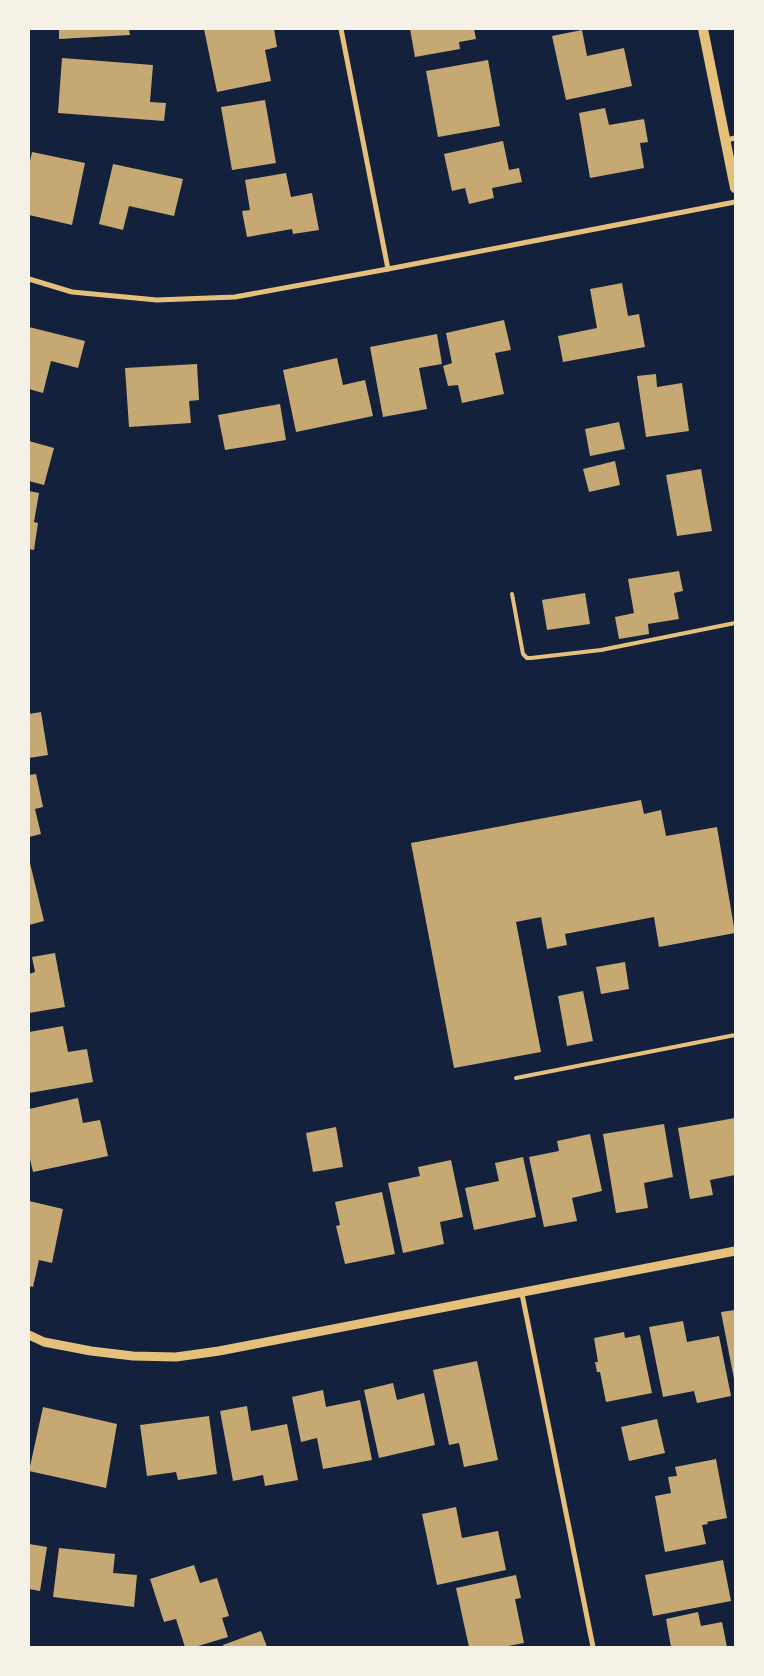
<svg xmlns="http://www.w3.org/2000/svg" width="764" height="1676" viewBox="0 0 764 1676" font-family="'Source Sans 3',sans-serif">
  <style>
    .building { fill: #c6a872 }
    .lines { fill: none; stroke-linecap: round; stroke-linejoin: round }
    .service { stroke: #e5c07b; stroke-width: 4 }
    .minor { stroke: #e5c07b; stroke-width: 5 }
    .tertiary { stroke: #e5c07b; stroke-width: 9 }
    .secondary { stroke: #e5c07b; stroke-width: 10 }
  </style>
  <rect width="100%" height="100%" fill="#14213d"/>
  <!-- building -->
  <g class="building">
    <path d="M 59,29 L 129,29 L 130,35 L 59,39 Z"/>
    <path d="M 204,29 L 274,29 L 277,47 L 265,50 L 271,81 L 217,92 Z"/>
    <path d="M 410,29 L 474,29 L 476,39 L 459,42 L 460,49 L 415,57 Z"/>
    <path d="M 582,30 L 587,56 L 624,48 L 632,86 L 566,100 L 552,36 Z"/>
    <path d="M 62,58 L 153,65 L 150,102 L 166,103 L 164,121 L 58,113 Z"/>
    <path d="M 488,60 L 500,126 L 438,137 L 426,71 Z"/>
    <path d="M 265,100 L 276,163 L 232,170 L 221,107 Z"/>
    <path d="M 605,108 L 609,125 L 644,119 L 648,142 L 640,143 L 644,168 L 590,178 L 579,113 Z"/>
    <path d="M 503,141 L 509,170 L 519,168 L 522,182 L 492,188 L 494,198 L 469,204 L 465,188 L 452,191 L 444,154 Z"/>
    <path d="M 32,152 L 85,163 L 72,225 L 29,215 L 29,166 Z"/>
    <path d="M 113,164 L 183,179 L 174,216 L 129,206 L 123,230 L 99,224 Z"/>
    <path d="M 286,173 L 291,197 L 312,193 L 319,230 L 293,234 L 292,229 L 247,237 L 242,211 L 250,210 L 245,180 Z"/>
    <path d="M 622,283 L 628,316 L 639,314 L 645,347 L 563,362 L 558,336 L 597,328 L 590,289 Z"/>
    <path d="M 504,320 L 511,350 L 495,353 L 504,394 L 462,403 L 458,385 L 448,386 L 443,366 L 452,363 L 446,333 Z"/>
    <path d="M 29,327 L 85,341 L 78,368 L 51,361 L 43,393 L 29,389 Z"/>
    <path d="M 437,334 L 442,364 L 419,368 L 427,409 L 383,417 L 370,347 Z"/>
    <path d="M 337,358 L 343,385 L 365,380 L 373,416 L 296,432 L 283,370 Z"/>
    <path d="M 197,364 L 199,400 L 189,401 L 191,423 L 129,427 L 125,368 Z"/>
    <path d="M 656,374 L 657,387 L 682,383 L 689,431 L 646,437 L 637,376 Z"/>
    <path d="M 280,404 L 286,440 L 225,450 L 218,415 Z"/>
    <path d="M 619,422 L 625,449 L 590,456 L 585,429 Z"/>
    <path d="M 29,441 L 54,448 L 44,485 L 29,481 Z"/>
    <path d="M 615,461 L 620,485 L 589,492 L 583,469 Z"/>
    <path d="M 701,469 L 712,531 L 677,536 L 666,475 Z"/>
    <path d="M 29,491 L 39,493 L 34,522 L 38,523 L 34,550 L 29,549 Z"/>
    <path d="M 679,571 L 683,591 L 674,593 L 679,619 L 648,624 L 649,634 L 619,639 L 615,617 L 634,613 L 628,579 Z"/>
    <path d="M 585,593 L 590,624 L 547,630 L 542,600 Z"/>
    <path d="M 41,712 L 48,755 L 29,758 L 29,714 Z"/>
    <path d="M 36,774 L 43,807 L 35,809 L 41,834 L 29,837 L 29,775 Z"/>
    <path d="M 641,800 L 644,814 L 661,810 L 666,836 L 717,827 L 735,933 L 659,947 L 654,917 L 565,934 L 567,945 L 547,949 L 541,917 L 516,922 L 541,1052 L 454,1068 L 411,843 Z"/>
    <path d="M 29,859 L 44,921 L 29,925 Z"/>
    <path d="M 55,953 L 65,1007 L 29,1013 L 29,974 L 35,972 L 32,957 Z"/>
    <path d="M 625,962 L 629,989 L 601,994 L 596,967 Z"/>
    <path d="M 583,991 L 593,1041 L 567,1046 L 558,996 Z"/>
    <path d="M 63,1026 L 68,1052 L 87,1049 L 93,1082 L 29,1093 L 29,1032 Z"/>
    <path d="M 78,1098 L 83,1123 L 100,1120 L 108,1156 L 33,1172 L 29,1155 L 29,1109 Z"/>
    <path d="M 735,1118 L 735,1175 L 710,1180 L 713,1195 L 690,1199 L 678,1128 Z"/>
    <path d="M 664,1124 L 673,1177 L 644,1183 L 648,1208 L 616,1213 L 603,1134 Z"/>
    <path d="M 336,1127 L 343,1167 L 313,1172 L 306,1133 Z"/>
    <path d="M 590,1134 L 602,1191 L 572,1198 L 577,1221 L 544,1227 L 529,1157 L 559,1151 L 557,1141 Z"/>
    <path d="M 523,1157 L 536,1217 L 474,1230 L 465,1188 L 499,1181 L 495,1163 Z"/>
    <path d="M 451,1160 L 463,1217 L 440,1222 L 444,1244 L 403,1253 L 388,1183 L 420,1176 L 418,1167 Z"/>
    <path d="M 382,1192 L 395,1254 L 345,1264 L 336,1226 L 340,1225 L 335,1202 Z"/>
    <path d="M 29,1201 L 63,1209 L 52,1263 L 39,1260 L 33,1287 L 29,1286 Z"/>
    <path d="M 735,1310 L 735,1378 L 734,1379 L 721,1312 Z"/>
    <path d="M 683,1321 L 687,1342 L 719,1336 L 731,1396 L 697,1403 L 694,1391 L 663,1397 L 649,1327 Z"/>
    <path d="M 624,1332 L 625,1338 L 640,1335 L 652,1393 L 606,1402 L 600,1372 L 597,1372 L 595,1362 L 598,1362 L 594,1338 Z"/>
    <path d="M 477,1361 L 498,1460 L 464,1467 L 459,1443 L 449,1445 L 433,1370 Z"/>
    <path d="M 393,1383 L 397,1400 L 424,1393 L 435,1445 L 379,1458 L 364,1390 Z"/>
    <path d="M 323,1390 L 326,1407 L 360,1400 L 372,1460 L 323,1469 L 317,1438 L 301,1442 L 292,1397 Z"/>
    <path d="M 247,1406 L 251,1431 L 287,1424 L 298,1480 L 265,1486 L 263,1475 L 233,1481 L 220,1411 Z"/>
    <path d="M 43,1407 L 117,1424 L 106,1488 L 29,1471 Z"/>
    <path d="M 209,1416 L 217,1474 L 178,1480 L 176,1472 L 147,1476 L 140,1425 Z"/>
    <path d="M 657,1419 L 665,1453 L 629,1461 L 621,1427 Z"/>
    <path d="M 716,1459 L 727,1518 L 707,1522 L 708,1524 L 702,1525 L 706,1544 L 665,1552 L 655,1496 L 671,1493 L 668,1477 L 677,1476 L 675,1467 Z"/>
    <path d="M 456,1507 L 462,1538 L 498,1531 L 506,1570 L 437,1585 L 422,1514 Z"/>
    <path d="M 29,1544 L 47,1547 L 40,1591 L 29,1589 Z"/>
    <path d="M 59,1548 L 115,1554 L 113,1573 L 137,1575 L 134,1607 L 53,1597 Z"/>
    <path d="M 723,1560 L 731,1601 L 653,1616 L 645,1575 Z"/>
    <path d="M 194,1565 L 200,1583 L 217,1578 L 229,1616 L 222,1618 L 228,1637 L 195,1647 L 185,1647 L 176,1619 L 164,1622 L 150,1579 Z"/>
    <path d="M 516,1575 L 521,1598 L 515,1599 L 524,1643 L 503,1647 L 469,1647 L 456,1588 Z"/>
    <path d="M 698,1612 L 701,1626 L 722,1622 L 727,1647 L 671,1647 L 666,1619 Z"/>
    <path d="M 261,1631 L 267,1647 L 224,1647 L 223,1645 Z"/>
  </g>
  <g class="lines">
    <!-- service -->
    <g class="service">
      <path d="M 512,594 L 523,654 L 527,658 L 531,658 L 601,650 L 735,623"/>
      <path d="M 516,1078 L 735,1035"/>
    </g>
    <!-- minor -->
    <g class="minor">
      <path d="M 341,29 L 388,269"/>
      <path d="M 726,140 L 735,138"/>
      <path d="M 29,279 L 72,292 L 157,300 L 235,297 L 388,269 L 735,202"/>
      <path d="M 522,1294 L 593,1647"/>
    </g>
    <!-- tertiary -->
    <path class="tertiary" d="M 29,1335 L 44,1342 L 91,1351 L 133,1356 L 176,1357 L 219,1351 L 735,1251"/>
    <!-- secondary -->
    <path class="secondary" d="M 703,29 L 735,188"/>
  </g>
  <!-- border -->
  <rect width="764" height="1676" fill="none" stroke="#f6f1e7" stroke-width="60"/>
</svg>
